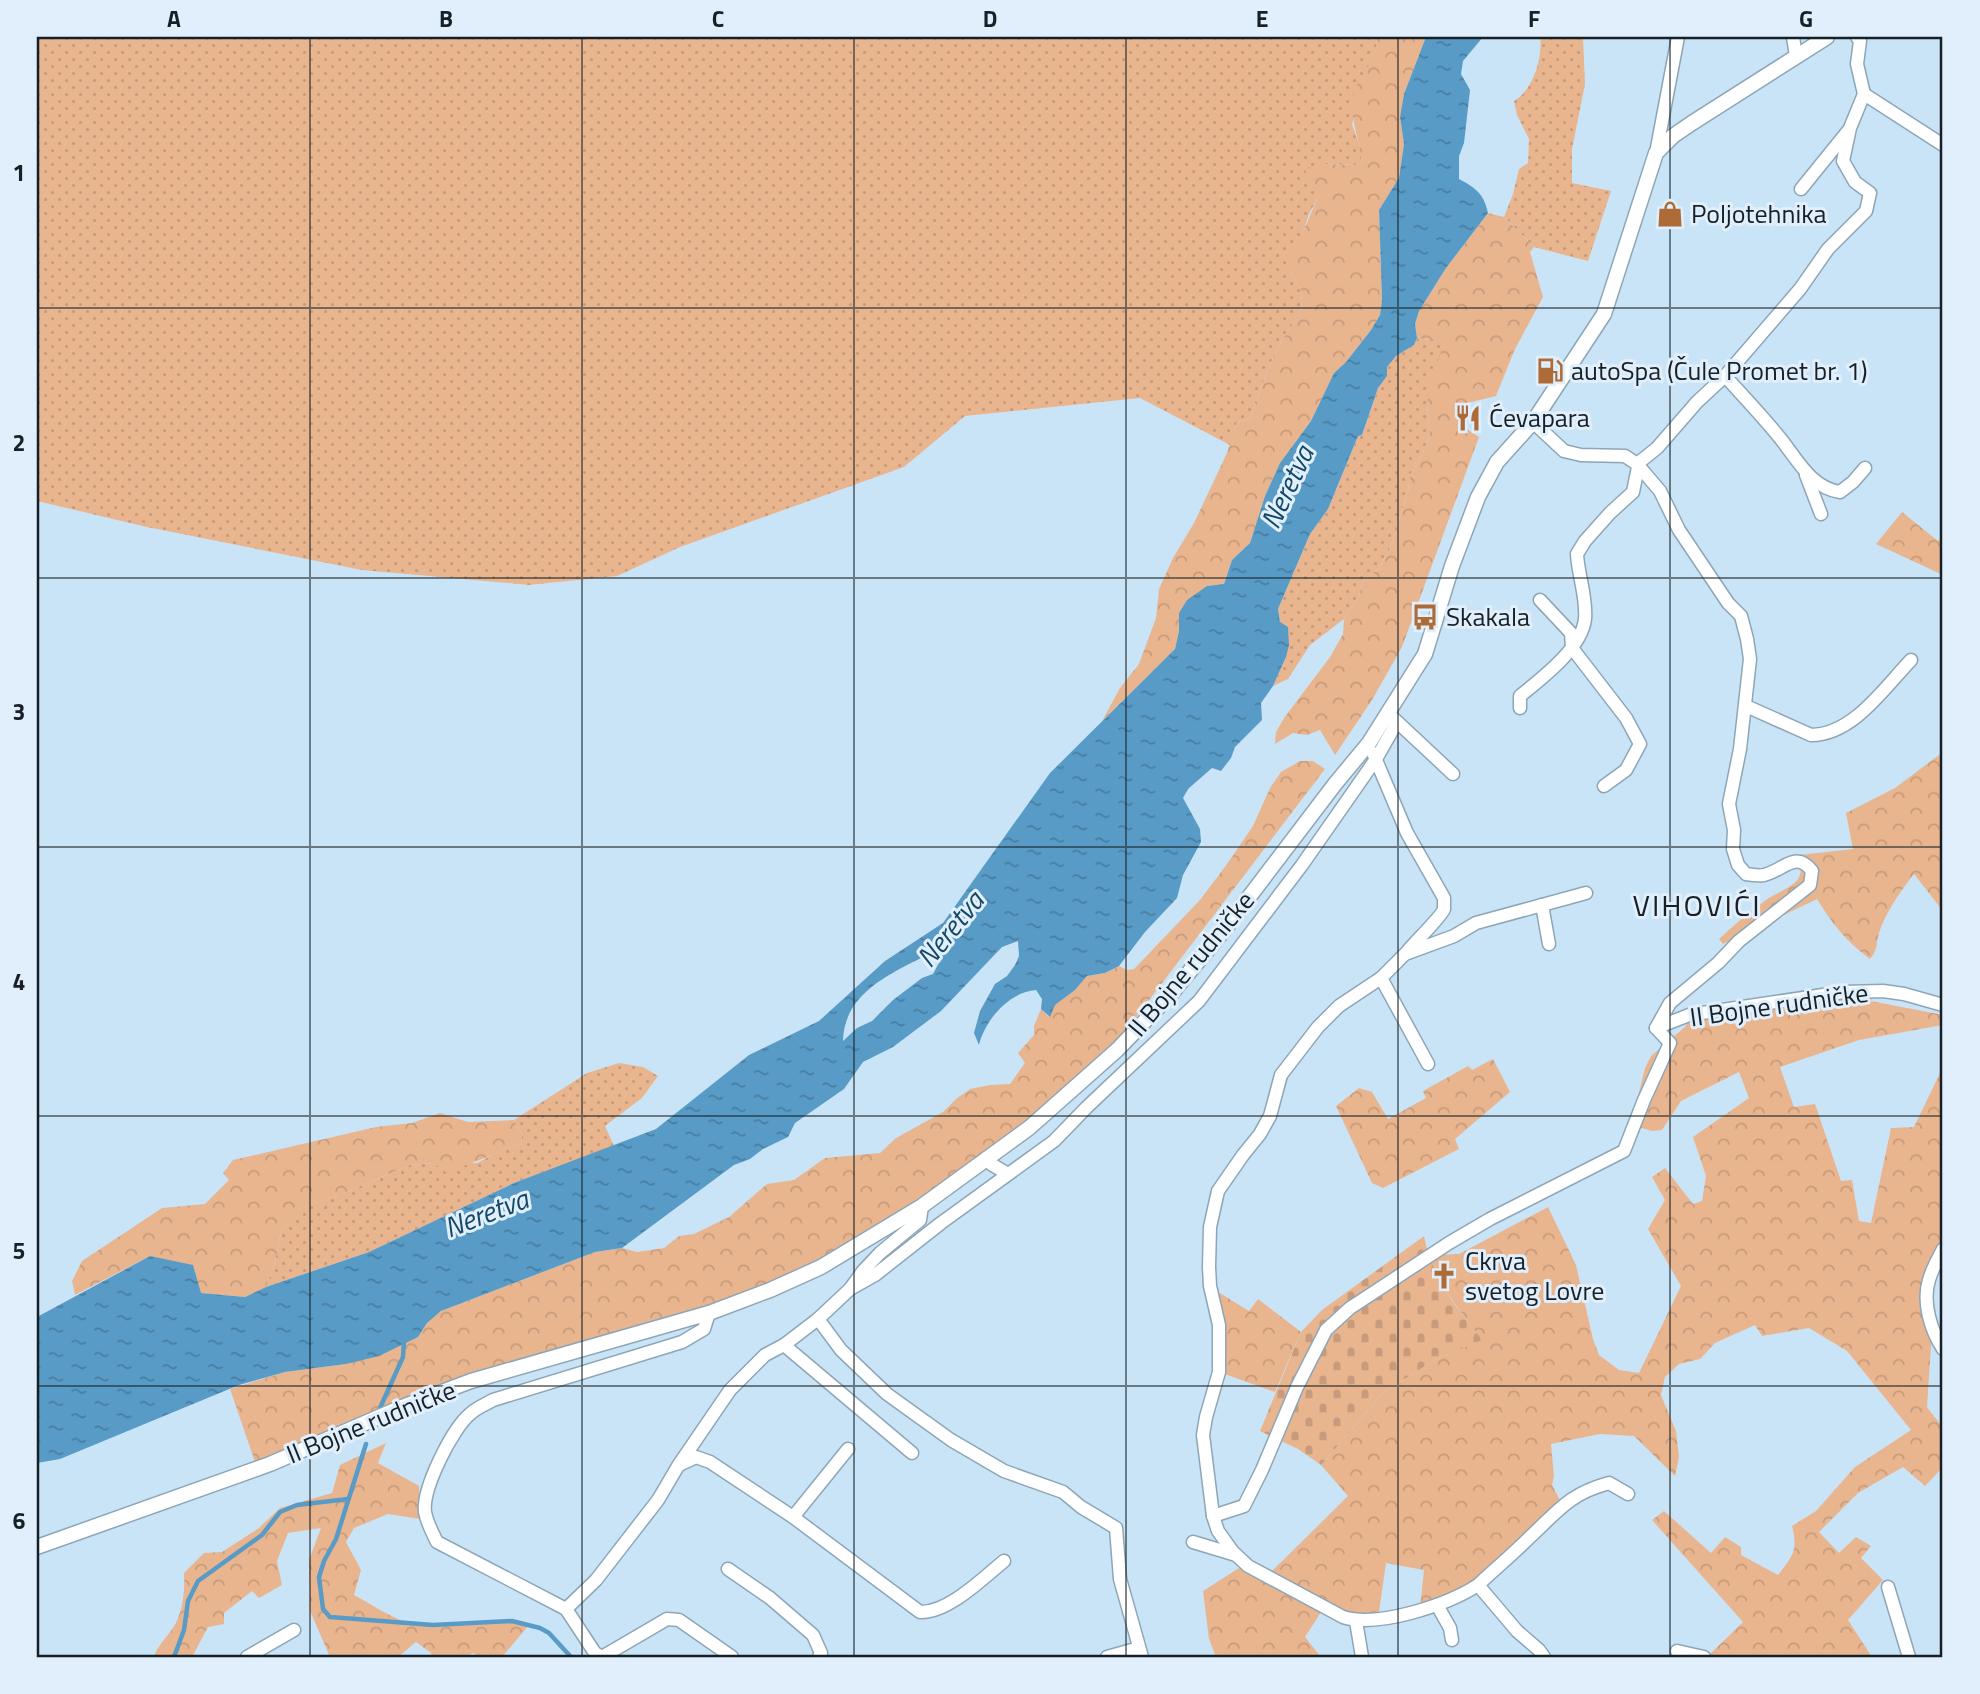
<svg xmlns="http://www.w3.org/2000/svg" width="1980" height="1694" viewBox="0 0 1980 1694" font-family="'Titillium Web',sans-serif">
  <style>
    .grass { fill: url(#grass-dots) }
    .forest { fill: url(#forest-crowns) }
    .cemetery { fill: url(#cemetery-stones) }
    .water { fill: url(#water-ripples); fill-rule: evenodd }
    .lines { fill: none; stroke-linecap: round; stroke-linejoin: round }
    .stream { stroke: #589bc6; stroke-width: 4.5 }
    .minor-casing { stroke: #8da6b7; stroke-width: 15 }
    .tertiary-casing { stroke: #8da6b7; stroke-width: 17 }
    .minor { stroke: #fff; stroke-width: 12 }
    .tertiary { stroke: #fff; stroke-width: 14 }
    .grid { fill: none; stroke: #172027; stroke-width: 2; stroke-opacity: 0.55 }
    .labels { text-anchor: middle; stroke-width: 6; stroke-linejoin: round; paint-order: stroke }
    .poi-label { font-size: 26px; fill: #172027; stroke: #e0effb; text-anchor: start }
    .street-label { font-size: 26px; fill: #172027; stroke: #e0effb }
    .water-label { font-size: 28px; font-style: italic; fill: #134866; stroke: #e0effb }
    .quarter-label { font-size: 30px; letter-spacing: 2px; fill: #172027; stroke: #e0effb }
    .neatline { fill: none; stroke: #172027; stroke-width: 2.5 }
    .grid-label { font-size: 23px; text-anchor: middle; font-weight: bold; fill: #172027 }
  </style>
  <defs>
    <pattern id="grass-dots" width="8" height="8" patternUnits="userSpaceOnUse" patternTransform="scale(1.75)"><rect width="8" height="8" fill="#e9b58f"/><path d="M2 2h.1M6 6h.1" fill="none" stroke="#c79b7b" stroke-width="1.8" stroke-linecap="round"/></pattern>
    <pattern id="forest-crowns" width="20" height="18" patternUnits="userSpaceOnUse" patternTransform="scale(1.75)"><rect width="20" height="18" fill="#e9b58f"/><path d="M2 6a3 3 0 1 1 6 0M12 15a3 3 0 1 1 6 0" fill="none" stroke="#c79b7b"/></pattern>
    <pattern id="cemetery-stones" width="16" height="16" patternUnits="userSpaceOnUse" patternTransform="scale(1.75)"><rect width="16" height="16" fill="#e9b58f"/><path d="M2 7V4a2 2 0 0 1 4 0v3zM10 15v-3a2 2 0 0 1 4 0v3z" fill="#c79b7b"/></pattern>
    <pattern id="water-ripples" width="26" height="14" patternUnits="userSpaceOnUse" patternTransform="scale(1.75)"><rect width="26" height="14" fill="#589bc6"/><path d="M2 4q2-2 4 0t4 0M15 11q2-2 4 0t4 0" fill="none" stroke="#487ea1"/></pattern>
  </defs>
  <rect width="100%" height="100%" fill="#cae4f7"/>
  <!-- grass -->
  <g class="grass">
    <path d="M 37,37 L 1376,37 L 1377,46 L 1352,124 L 1361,150 L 1362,165 L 1325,164 L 1307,180 L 1321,192 L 1309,214 L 1290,271 L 1301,290 L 1302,313 C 1276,342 1262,381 1251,419 L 1237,422 L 1230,445 L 1140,398 L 965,416 L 904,467 L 680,547 L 617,576 L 529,585 L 362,570 L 147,527 L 37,501 Z"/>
    <path d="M 1540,37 L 1583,37 L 1585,84 L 1572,149 L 1572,183 L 1611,191 L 1588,261 L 1534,247 L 1504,217 L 1513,194 L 1519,169 L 1528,163 L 1529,139 L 1517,115 L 1514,101 C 1533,90 1543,58 1540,37 Z"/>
    <path d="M 1439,335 L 1444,344 L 1427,406 L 1430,435 L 1422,455 L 1410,475 L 1408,492 L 1389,551 L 1379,568 L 1363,582 L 1359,596 L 1344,619 L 1310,645 L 1288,679 L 1273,686 L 1286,657 L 1278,609 L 1310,534 L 1328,509 L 1358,436 L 1362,435 L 1378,388 L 1387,376 L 1387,367 L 1396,356 L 1414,345 L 1417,338 L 1430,340 Z"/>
    <path d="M 619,1063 L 643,1067 L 658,1076 L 642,1098 L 605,1126 L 614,1146 L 514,1183 L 369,1252 L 266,1287 L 275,1262 L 281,1232 L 296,1210 L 344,1193 L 410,1165 L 433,1163 L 477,1163 L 498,1152 L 522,1144 L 521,1133 L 514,1120 L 587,1073 Z"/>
  </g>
  <!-- forest -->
  <g class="forest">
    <path d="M 1376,37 L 1426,37 L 1404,94 L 1400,117 L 1404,144 L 1399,178 L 1379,210 L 1382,300 L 1380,315 L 1371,330 L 1346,362 L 1334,373 L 1311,421 L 1280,463 L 1265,496 L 1250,543 L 1232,560 L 1224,584 L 1207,586 L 1179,613 L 1179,631 L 1175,649 L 1102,721 L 1120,688 L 1139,664 L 1156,618 L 1159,589 L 1173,558 L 1194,523 L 1227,453 L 1237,422 L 1251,419 C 1262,381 1276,342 1302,313 L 1301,290 L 1290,271 L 1289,249 L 1300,239 L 1320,192 L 1307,180 L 1305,168 L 1325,164 L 1362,165 C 1361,142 1350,123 1353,99 C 1355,77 1380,60 1376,37 Z"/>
    <path d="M 1488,213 L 1504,217 L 1534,247 L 1530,252 L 1543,297 L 1515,349 L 1496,396 L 1463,404 L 1459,411 L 1462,426 L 1479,437 L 1402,647 L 1372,700 L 1335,755 L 1320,730 L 1307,735 L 1293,733 L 1275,744 L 1276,732 L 1284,718 L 1330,657 L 1343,634 L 1344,619 L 1359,596 L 1363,582 L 1379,568 L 1389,551 L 1408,492 L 1410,475 L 1422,455 L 1430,435 L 1427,406 L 1430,381 L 1444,344 L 1439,336 L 1430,340 L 1417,338 L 1415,324 L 1419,311 L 1446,268 Z"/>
    <path d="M 1902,512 L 1938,541 L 1943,536 L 1943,575 L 1876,544 Z"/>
    <path d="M 1943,752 L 1943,911 L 1914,874 C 1901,891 1886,911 1879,933 C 1876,943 1878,950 1870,959 C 1847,942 1832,924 1817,899 L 1723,944 L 1719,939 C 1734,925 1749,912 1766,900 C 1775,893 1792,888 1798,879 C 1804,869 1799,861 1790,856 L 1853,849 L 1846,813 L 1895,788 Z"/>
    <path d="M 1300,761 L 1313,761 L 1325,769 L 1115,1045 L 1029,1128 L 882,1230 L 837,1248 L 821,1267 L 770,1290 L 471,1381 L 257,1468 L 230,1389 L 285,1372 L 346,1364 L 418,1337 L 427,1323 L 441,1311 L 595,1252 L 622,1248 L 637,1252 L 664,1248 L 679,1236 L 694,1234 L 729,1217 L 767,1184 L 794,1180 L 825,1158 L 880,1153 L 896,1138 L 943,1112 L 956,1099 L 970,1089 L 990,1085 L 1010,1084 L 1025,1063 L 1018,1053 L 1034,1035 L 1034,1026 L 1041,1009 L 1049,1017 L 1054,1005 L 1075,990 L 1087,976 L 1105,973 L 1119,966 L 1127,970 L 1134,969 L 1200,900 L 1227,864 L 1253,826 L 1270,788 L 1281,772 Z"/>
    <path d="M 1874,989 L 1871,1001 L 1943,1015 L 1943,1025 L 1859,1040 L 1780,1067 L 1794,1107 L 1815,1104 L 1841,1181 L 1852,1180 L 1859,1221 L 1871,1223 L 1891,1128 L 1914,1127 L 1943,1067 L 1943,1249 L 1928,1281 L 1932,1330 L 1927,1407 L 1943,1428 L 1943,1467 L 1925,1486 L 1903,1467 L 1858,1493 L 1819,1532 L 1839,1553 L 1856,1537 L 1871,1546 L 1861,1558 L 1883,1580 L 1848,1620 L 1872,1657 L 1707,1657 L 1743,1622 L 1652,1520 L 1664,1511 L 1711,1553 L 1725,1537 L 1741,1547 L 1741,1555 L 1778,1575 C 1793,1556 1798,1550 1792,1526 L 1816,1511 L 1855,1467 L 1911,1430 L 1847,1351 L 1809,1328 L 1762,1336 L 1755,1325 L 1715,1343 L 1700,1359 L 1679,1364 L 1665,1377 L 1661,1395 L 1676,1431 L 1679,1457 L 1675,1476 L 1634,1436 L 1600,1434 L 1551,1444 L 1554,1476 L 1552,1485 L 1562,1504 L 1478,1585 L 1420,1608 L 1424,1570 L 1386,1563 L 1379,1612 L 1356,1621 L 1325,1606 L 1305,1637 L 1321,1657 L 1216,1657 L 1209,1639 L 1203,1591 L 1239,1568 L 1263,1579 L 1266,1577 L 1348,1496 L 1321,1465 L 1384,1392 L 1433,1361 L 1481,1340 L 1435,1276 L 1428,1255 L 1459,1254 L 1548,1207 L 1576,1265 L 1593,1339 L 1599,1355 L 1619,1370 L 1639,1373 L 1681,1286 L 1648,1229 L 1665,1200 L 1652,1177 L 1665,1168 L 1693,1204 L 1702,1201 L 1706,1176 L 1693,1137 L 1749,1098 L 1739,1072 L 1681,1101 L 1662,1130 L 1652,1131 L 1631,1125 L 1645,1068 L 1651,1056 L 1685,1027 L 1697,1008 Z"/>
    <path d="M 1493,1059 L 1510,1092 L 1455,1139 L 1459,1149 L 1383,1188 L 1372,1183 L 1336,1106 L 1359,1088 L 1372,1092 L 1388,1119 L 1426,1098 L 1423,1091 L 1468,1066 L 1472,1070 Z"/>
    <path d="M 440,1113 L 468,1122 L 514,1120 L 521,1133 L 522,1144 C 496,1153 472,1164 446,1172 L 433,1163 L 410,1165 L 344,1193 L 297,1210 L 281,1232 L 275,1262 L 266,1287 L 245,1297 L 201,1293 L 150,1256 L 75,1295 L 72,1281 L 82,1261 L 162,1208 L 205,1204 L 229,1180 L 223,1173 L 233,1160 L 376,1127 L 412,1123 Z"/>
    <path d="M 1210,1287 L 1249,1311 L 1258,1299 L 1301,1332 L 1275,1392 L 1219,1372 Z"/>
    <path d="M 386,1443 L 378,1463 L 419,1486 L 420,1519 L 388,1514 L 354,1528 L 346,1542 L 361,1570 L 354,1595 C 371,1604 390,1617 408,1623 C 447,1634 490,1615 529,1625 L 502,1657 L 478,1657 L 474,1653 L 462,1657 L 432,1657 L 431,1653 L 416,1642 L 398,1657 L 330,1657 L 310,1611 L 309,1560 L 321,1528 L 288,1533 L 277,1561 L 282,1585 L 259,1598 L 252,1591 L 224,1613 L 224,1624 L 208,1627 L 192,1657 L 154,1657 C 157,1646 166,1638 173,1628 C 183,1613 185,1590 184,1573 L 204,1553 L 222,1552 L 259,1528 L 280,1508 L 332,1493 L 340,1465 Z"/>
  </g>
  <!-- cemetery -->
  <path class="cemetery" d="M 1424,1236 C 1432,1281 1456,1305 1482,1340 L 1433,1361 L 1384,1392 L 1321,1465 L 1298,1449 L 1260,1431 L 1301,1332 L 1322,1310 Z"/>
  <!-- water -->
  <path class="water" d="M 1426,37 L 1483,37 L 1463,61 L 1461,74 L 1470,90 L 1464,143 L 1459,156 L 1459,179 C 1476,188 1484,194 1488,213 L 1446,268 L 1419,311 L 1415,324 L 1417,338 L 1414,345 L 1396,356 L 1387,367 L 1387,376 L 1378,388 L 1362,435 L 1358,436 L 1328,509 L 1310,534 L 1278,609 L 1280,622 L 1288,627 L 1289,645 L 1286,657 L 1273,686 L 1261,703 L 1262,720 L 1235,747 L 1231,758 L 1221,771 L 1212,768 L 1188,789 L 1183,798 L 1200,829 L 1201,842 L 1183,875 L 1177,898 L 1145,932 L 1119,966 L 1105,973 L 1087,976 L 1075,990 L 1055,1005 L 1050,1017 L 1041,1009 L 1042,999 L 1036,990 C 1009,992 985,1020 979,1045 L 974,1033 L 980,1011 L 995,984 L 1007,976 L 1015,965 L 1019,956 L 1018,941 L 1002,947 L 941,1011 L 893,1047 L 863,1062 L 844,1089 L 795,1123 L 788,1137 L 763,1149 L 750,1159 L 734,1165 L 622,1248 L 595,1252 L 441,1311 L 427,1323 L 418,1337 L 379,1356 L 346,1364 L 285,1372 L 239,1385 L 60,1459 L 37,1463 L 37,1317 L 150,1256 L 193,1265 L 201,1293 L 245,1297 L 266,1287 L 369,1252 L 514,1183 L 656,1129 L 749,1055 L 819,1021 L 885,961 L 943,923 L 1050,773 L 1175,649 L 1179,631 L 1179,613 L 1187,600 L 1207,586 L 1224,584 L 1232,560 L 1250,543 L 1265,496 L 1280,463 L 1311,421 L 1334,373 L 1346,362 L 1371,330 L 1380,315 L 1382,300 L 1379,210 L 1399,178 L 1404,144 L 1400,117 L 1404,94 ZM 931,953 L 941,959 L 933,974 L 922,978 L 893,1000 L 872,1021 L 857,1028 L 843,1041 C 844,992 892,973 931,953 Z"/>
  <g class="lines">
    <!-- stream -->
    <g class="stream">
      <path d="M 380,1408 L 403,1357 L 404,1340"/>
      <path d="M 366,1444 L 336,1539 L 324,1561 L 319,1577 L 323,1609 L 330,1617 L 433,1625 L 512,1621 L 540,1628 L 549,1633 L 571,1657"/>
      <path d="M 174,1657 L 184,1630 L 188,1601 L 198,1581 L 262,1535 L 280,1512 L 297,1505 L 348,1499"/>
    </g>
    <!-- minor casing -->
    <g class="minor-casing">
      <g id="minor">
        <path d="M 1793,37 L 1796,56"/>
        <path d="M 1864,94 L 1943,145"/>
        <path d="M 1656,153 L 1678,37"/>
        <path d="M 1801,189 L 1848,131"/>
        <path d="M 1725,376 C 1744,397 1763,417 1780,438 C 1797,459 1811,488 1840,492 L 1853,482 L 1865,468"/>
        <path d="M 1533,422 L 1564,451 L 1581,455 L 1625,456 L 1637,464 L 1660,491 L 1679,530 L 1728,603 L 1741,616 L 1747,639 L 1750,659 L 1740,749 L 1729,804 L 1734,830 L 1733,849 L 1738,865 L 1746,874 C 1752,875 1759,876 1764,875 C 1784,870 1796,850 1812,871 L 1810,885 L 1739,941 L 1718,963 L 1670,1003 L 1656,1028 L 1689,1015 L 1843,992 L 1883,991 L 1904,994 L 1943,1005"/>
        <path d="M 1637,464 L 1657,448 L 1697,402 L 1725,376 L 1800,289 L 1828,249 L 1866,211 L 1870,193 L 1855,182 L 1843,161 L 1850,128 L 1864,94 L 1857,64 L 1860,41 L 1857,37"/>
        <path d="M 1806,475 L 1821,514"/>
        <path d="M 1540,600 L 1571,633 L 1572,648 L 1626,718 L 1640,744 L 1626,770 L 1604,786"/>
        <path d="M 1746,706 L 1811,735 C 1853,735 1885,687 1911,660"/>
        <path d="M 1520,708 L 1520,696 C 1542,678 1582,648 1585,619 C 1587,597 1578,575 1577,554 L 1585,541 L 1610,513 L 1633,492 L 1638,467"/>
        <path d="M 1392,717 L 1453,774"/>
        <path d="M 1373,753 L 1407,833 L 1444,898 C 1444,899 1444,908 1444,909 C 1442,916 1414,943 1407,952"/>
        <path d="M 1542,905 L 1549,944"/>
        <path d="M 1381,978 L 1428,1064"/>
        <path d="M 986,1158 L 991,1164 L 1008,1174"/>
        <path d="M 1943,1249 C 1938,1259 1932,1269 1929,1280 C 1922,1302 1931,1331 1943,1349"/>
        <path d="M 850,1289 L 875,1275 L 941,1223 L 1054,1141 L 1087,1107 L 1199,1001 L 1302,865 L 1376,759 L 1397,722"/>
        <path d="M 709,1313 L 704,1329 L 682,1342 L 493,1400 C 486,1404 476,1408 470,1414 C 452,1429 422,1489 425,1512 C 427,1523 432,1532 437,1542 L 566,1609 L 595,1653 L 602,1657 L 667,1619 L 679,1620 L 732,1657"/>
        <path d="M 818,1319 L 841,1350 L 887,1394 L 951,1440 L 1004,1471 L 1063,1492 L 1081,1507 L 1116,1528 L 1120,1579 L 1142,1657"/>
        <path d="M 784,1345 L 912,1453"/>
        <path d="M 679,1465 L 696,1457 L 710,1462 L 793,1517 L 920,1612 C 948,1613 982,1579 1004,1561"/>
        <path d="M 1213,1516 L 1244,1506 L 1262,1470 L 1297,1387 L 1326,1330 L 1350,1308 L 1449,1243 L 1490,1219 L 1624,1151 L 1644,1100 L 1670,1043 L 1656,1028"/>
        <path d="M 793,1517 L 848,1449"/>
        <path d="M 1193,1542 L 1236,1555"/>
        <path d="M 728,1569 L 770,1598 L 813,1635 L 821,1653 L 819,1657"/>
        <path d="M 1478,1585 C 1495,1569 1513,1554 1530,1537 C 1559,1510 1569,1494 1609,1483 L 1628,1494"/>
        <path d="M 1888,1587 L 1909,1657"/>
        <path d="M 1437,1605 L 1450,1628 L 1452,1640"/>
        <path d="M 566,1609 L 596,1580 L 658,1500 L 678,1466 L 730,1390 L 765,1355 L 784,1345 L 818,1319 L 850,1289 L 863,1271 L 880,1253 L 920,1220 L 922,1206"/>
        <path d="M 1356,1621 L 1362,1657"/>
        <path d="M 1677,1651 L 1704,1657"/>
        <path d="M 247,1657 L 294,1630"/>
        <path d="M 1107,1657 L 1139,1648"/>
        <path d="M 1544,1657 L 1539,1650 L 1517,1631 L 1478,1585 C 1447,1605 1378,1628 1343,1617 L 1248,1566 L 1233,1552 L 1218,1531 L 1213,1516 L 1203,1435 L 1206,1417 L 1219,1372 L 1219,1325 L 1210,1286 L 1209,1267 L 1210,1227 L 1218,1191 L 1243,1155 L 1260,1134 L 1270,1116 L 1281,1075 L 1318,1027 L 1339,1006 L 1381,978 L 1405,954 L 1454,936 L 1476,923 L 1586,893"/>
      </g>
    </g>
    <!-- tertiary casing -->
    <g class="tertiary-casing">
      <path id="tertiary" d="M 37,1547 L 270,1464 L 402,1407 L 471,1381 L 709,1313 L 770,1290 L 821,1267 L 922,1206 L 1029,1128 L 1117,1050 L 1171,994 L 1224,930 L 1335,784 L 1369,743 L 1425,654 L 1452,566 L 1478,497 L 1497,462 L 1533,422 L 1604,314 L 1656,153 L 1673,136 L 1692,123 L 1827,37"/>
    </g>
    <!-- minor -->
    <use href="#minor" class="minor"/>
    <!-- tertiary -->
    <use href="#tertiary" class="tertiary"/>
  </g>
  <!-- grid -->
  <path class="grid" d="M 310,37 L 310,1657M 582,37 L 582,1657M 854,37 L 854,1657M 1126,37 L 1126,1657M 1398,37 L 1398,1657M 1670,37 L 1670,1657M 37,308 L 1943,308M 37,578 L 1943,578M 37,847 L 1943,847M 37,1116 L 1943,1116M 37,1386 L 1943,1386"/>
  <!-- icons -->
  <defs>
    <g id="shop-bare" transform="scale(2.1)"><path d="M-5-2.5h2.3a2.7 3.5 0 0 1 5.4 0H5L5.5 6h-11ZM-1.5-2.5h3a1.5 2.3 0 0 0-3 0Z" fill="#ad6c37" stroke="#e0effb" stroke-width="2.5" paint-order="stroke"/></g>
    <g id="fuel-bare" transform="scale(2.1)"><path d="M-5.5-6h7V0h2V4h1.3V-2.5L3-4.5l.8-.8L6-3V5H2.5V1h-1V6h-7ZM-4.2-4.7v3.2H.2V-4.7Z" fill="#ad6c37" stroke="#e0effb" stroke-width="2.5" paint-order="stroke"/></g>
    <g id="restaurant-bare" transform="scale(2.1)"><path d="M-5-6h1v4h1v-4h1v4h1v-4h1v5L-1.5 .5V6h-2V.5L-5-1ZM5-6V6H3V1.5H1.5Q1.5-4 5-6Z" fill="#ad6c37" stroke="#e0effb" stroke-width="2.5" paint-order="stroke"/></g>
    <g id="bus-bare" transform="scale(2.1)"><path d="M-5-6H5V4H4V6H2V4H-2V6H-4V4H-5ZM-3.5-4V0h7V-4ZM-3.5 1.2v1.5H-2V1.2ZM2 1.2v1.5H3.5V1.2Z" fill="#ad6c37" stroke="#e0effb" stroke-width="2.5" paint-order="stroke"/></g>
    <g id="church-bare" transform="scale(2.1)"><path d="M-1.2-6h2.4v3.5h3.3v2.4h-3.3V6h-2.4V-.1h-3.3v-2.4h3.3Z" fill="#ad6c37" stroke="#e0effb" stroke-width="2.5" paint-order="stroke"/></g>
  </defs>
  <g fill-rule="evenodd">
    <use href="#shop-bare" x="1670" y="214"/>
    <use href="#fuel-bare" x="1550" y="371"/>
    <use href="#restaurant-bare" x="1468" y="418"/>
    <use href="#bus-bare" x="1425" y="617"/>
    <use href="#church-bare" x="1444" y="1276"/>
  </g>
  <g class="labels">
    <!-- poi labels -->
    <g class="poi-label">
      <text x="1691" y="223">Poljotehnika</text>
      <text x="1571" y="380">autoSpa (Čule Promet br. 1)</text>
      <text x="1489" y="427">Ćevapara</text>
      <text x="1446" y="626">Skakala</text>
      <text x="1465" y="1270">Ckrva<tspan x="1465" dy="30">svetog Lovre</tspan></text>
    </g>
    <!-- street labels -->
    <g class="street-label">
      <text transform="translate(1191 964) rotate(-50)" y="9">II Bojne rudničke</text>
      <text transform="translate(1779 1005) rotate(-8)" y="9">II Bojne rudničke</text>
      <text transform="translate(371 1422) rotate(-22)" y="9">II Bojne rudničke</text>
    </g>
    <!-- water labels -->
    <g class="water-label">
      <text transform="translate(1287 487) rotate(-65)" y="10">Neretva</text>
      <text transform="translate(950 929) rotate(-51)" y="10">Neretva</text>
      <text transform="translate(486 1213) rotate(-21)" y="10">Neretva</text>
    </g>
    <!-- quarter labels -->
    <g class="quarter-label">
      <text x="1697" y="916">VIHOVIĆI</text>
    </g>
  </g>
  <!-- border -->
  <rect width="1980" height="1694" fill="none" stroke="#e0effb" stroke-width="77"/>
  <rect x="38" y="38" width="1903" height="1618" class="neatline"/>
  <g class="grid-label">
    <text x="174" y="27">A</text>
    <text x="446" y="27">B</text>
    <text x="718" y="27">C</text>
    <text x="990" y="27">D</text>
    <text x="1262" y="27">E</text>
    <text x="1534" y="27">F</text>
    <text x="1806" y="27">G</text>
    <text x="19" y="181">1</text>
    <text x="19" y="451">2</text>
    <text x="19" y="720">3</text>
    <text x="19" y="990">4</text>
    <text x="19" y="1259">5</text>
    <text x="19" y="1529">6</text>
  </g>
</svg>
